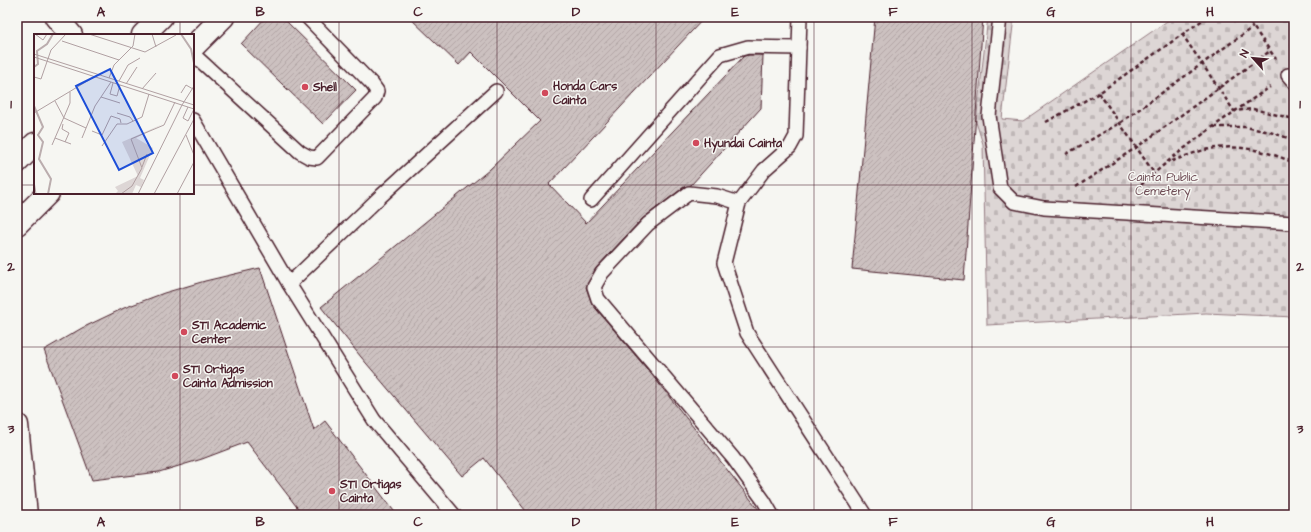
<svg xmlns="http://www.w3.org/2000/svg" width="1311" height="532" viewBox="0 0 1311 532" font-family="'Architects Daughter',sans-serif">
  <style>
    .cemetery { fill: url(#cemetery-stones); stroke: #947a80 }
    .building { fill: url(#building-hatch); stroke: #4a1f2b }
    .lines { fill: none; stroke-linecap: round; stroke-linejoin: round }
    .service-casing { stroke: #4a1f2b; stroke-width: 16 }
    .minor-casing { stroke: #4a1f2b; stroke-width: 25 }
    .tertiary-casing { stroke: #4a1f2b; stroke-width: 25 }
    .primary-casing { stroke: #4a1f2b; stroke-width: 25 }
    .path { stroke: #4a1f2b; stroke-width: 2.5; stroke-dasharray: 4 3; stroke-linecap: butt }
    .service { stroke: #f6f6f2; stroke-width: 13 }
    .minor { stroke: #f6f6f2; stroke-width: 22 }
    .tertiary { stroke: #f6f6f2; stroke-width: 22 }
    .primary { stroke: #f6f6f2; stroke-width: 22 }
    .grid { fill: none; stroke: #4a1f2b; stroke-width: 1; stroke-opacity: 0.55 }
    .poi-dot { fill: #d1495b; stroke: #f6f6f2; stroke-width: 1.5 }
    .labels { text-anchor: middle; stroke-width: 3; stroke-linejoin: round; paint-order: stroke }
    .poi-label { font-size: 12px; font-weight: bold; fill: #4a1f2b; stroke: #f6f6f2; text-anchor: start }
    .park-label { font-size: 12px; fill: #6f4d56; stroke: #f6f6f2 }
    .inset-river { fill: none; stroke: #bbadae; stroke-width: 2 }
    .inset-road { fill: none; stroke: #b1a0a2; stroke-width: 1 }
    .view { fill: #1d4ed8; fill-opacity: 0.15; stroke: #1d4ed8; stroke-width: 2 }
    .inset-edge { fill: none; stroke: #4a1f2b; stroke-width: 2 }
    .neatline { fill: none; stroke: #4a1f2b; stroke-width: 1.5 }
    .grid-label { font-size: 13px; text-anchor: middle; font-weight: bold; fill: #4a1f2b }
  </style>
  <defs>
    <pattern id="cemetery-stones" width="16" height="16" patternUnits="userSpaceOnUse"><rect width="16" height="16" fill="#ddd6d5"/><path d="M2 7V4a2 2 0 0 1 4 0v3zM10 15v-3a2 2 0 0 1 4 0v3z" fill="#bfb7b7"/></pattern>
    <pattern id="building-hatch" width="6" height="6" patternUnits="userSpaceOnUse"><rect width="6" height="6" fill="#ccc1c0"/><path d="M-1 1l2-2M0 6l6-6M5 7l2-2" fill="none" stroke="#b1a5a5"/></pattern>
  </defs>
  <rect width="100%" height="100%" fill="#f6f6f2"/>
  <filter id="ink" filterUnits="userSpaceOnUse"><feTurbulence type="fractalNoise" baseFrequency=".025" numOctaves="2"/><feDisplacementMap in="SourceGraphic" scale="8" xChannelSelector="R" yChannelSelector="G"/><feConvolveMatrix kernelMatrix="1 2 1 2 8 2 1 2 1" color-interpolation-filters="sRGB"/></filter>
  <g filter="url(#ink)">
    <!-- cemetery -->
    <path class="cemetery" d="M 988,17 L 1014,17 L 1002,119 L 1023,121 L 1173,17 L 1294,17 L 1294,317 L 1206,313 L 987,325 L 983,144 L 976,122 Z"/>
    <!-- building -->
    <g class="building">
      <path d="M 266,17 L 282,17 L 356,90 L 323,124 L 241,44 Z"/>
      <path d="M 409,17 L 705,17 L 549,184 L 586,223 L 744,56 L 749,55 L 763,55 L 761,108 L 691,185 L 684,187 L 642,219 L 596,268 L 586,287 L 592,304 L 652,375 L 763,515 L 529,515 L 484,458 L 462,476 L 361,357 L 321,307 L 489,170 L 540,121 L 471,52 L 459,65 Z"/>
      <path d="M 875,17 L 983,17 L 964,280 L 852,269 Z"/>
      <path d="M 260,268 L 314,430 L 325,421 L 397,515 L 303,515 L 247,442 L 202,459 L 159,472 L 92,480 L 44,350 L 82,328 L 124,308 L 164,293 L 205,281 Z"/>
    </g>
    <g class="lines">
      <!-- service casing -->
      <g class="service-casing">
        <g id="service">
          <path d="M 800,17 L 796,136 L 790,147 L 764,170 L 739,203 L 724,263 L 747,333 L 865,515"/>
          <path d="M 1000,17 L 989,116 L 1000,188 L 1014,202 L 1044,208 L 1294,223"/>
          <path d="M 193,54 L 300,152 L 309,157 L 317,158 L 375,98 L 377,91 L 372,84 L 307,17"/>
          <path d="M 1288,75 L 1294,82"/>
          <path d="M 193,120 L 289,284 L 374,420 L 454,515"/>
          <path d="M 591,200 L 720,55 L 748,47 L 799,48"/>
          <path d="M 739,203 L 717,196 L 689,193 L 648,224 L 602,273 L 594,287 L 598,299 L 733,458 L 764,501 L 772,515"/>
          <path d="M 289,284 L 381,196 L 496,91"/>
        </g>
      </g>
      <!-- minor casing -->
      <g class="minor-casing">
        <path id="minor" d="M 56,17 L 71,35"/>
      </g>
      <!-- tertiary casing -->
      <g class="tertiary-casing">
        <path id="tertiary" d="M 17,425 L 26,515"/>
      </g>
      <!-- primary casing -->
      <g class="primary-casing">
        <g id="primary">
          <path d="M 143,35 L 161,17"/>
          <path d="M 193,47 L 223,17"/>
          <path d="M 17,162 L 35,144"/>
          <path d="M 17,224 L 48,193"/>
        </g>
      </g>
      <!-- path -->
      <g class="path">
        <path d="M 1246,17 L 1276,59"/>
        <path d="M 1182,34 L 1234,111 L 1253,109 L 1294,119"/>
        <path d="M 1099,93 L 1154,173"/>
        <path d="M 1046,122 L 1099,93 L 1207,17"/>
        <path d="M 1214,127 L 1245,127 L 1270,132 L 1294,140"/>
        <path d="M 1066,154 L 1120,123 L 1253,27"/>
        <path d="M 1172,161 C 1184,157 1197,151 1210,149 C 1238,144 1269,151 1294,163"/>
        <path d="M 1076,187 L 1137,147 L 1270,51"/>
        <path d="M 1136,190 C 1176,151 1224,119 1270,87"/>
      </g>
      <!-- service -->
      <use href="#service" class="service"/>
      <!-- minor -->
      <use href="#minor" class="minor"/>
      <!-- tertiary -->
      <use href="#tertiary" class="tertiary"/>
      <!-- primary -->
      <use href="#primary" class="primary"/>
    </g>
  </g>
  <!-- grid -->
  <path class="grid" d="M 180,17 L 180,35M 339,17 L 339,515M 497,17 L 497,515M 656,17 L 656,515M 814,17 L 814,515M 972,17 L 972,515M 1131,17 L 1131,515M 17,185 L 35,185M 193,185 L 1294,185M 180,193 L 180,515M 17,347 L 1294,347"/>
  <!-- markers -->
  <g class="poi-dot">
    <circle cx="305" cy="87" r="4"/>
    <circle cx="545" cy="93" r="4"/>
    <circle cx="696" cy="143" r="4"/>
    <circle cx="184" cy="332" r="4"/>
    <circle cx="175" cy="376" r="4"/>
    <circle cx="332" cy="491" r="4"/>
  </g>
  <g class="labels">
    <!-- poi labels -->
    <g class="poi-label">
      <text x="553" y="90">Honda Cars<tspan x="553" dy="14">Cainta</tspan></text>
      <text x="313" y="91">Shell</text>
      <text x="704" y="147">Hyundai Cainta</text>
      <text x="192" y="329">STI Academic<tspan x="192" dy="14">Center</tspan></text>
      <text x="183" y="373">STI Ortigas<tspan x="183" dy="14">Cainta Admission</tspan></text>
      <text x="340" y="488">STI Ortigas<tspan x="340" dy="14">Cainta</tspan></text>
    </g>
    <!-- park labels -->
    <g class="park-label">
      <text x="1163" y="181">Cainta Public<tspan x="1163" dy="14">Cemetery</tspan></text>
    </g>
  </g>
  <!-- overview -->
  <g transform="translate(34 34)">
    <rect width="160" height="160" fill="#f6f6f2"/>
    <path d="M 129,90 L 102,104 L 119,114 L 106,144 L 110,146 L 107,153 L 102,151 L 98,160 L 81,160 L 84,157 L 81,153 L 104,142 L 88,108 Z" fill="#ddd6d5"/>
    <path class="inset-river" d="M 147,0 L 157,15 L 160,29M 0,33 L 4,30 L 3,17 L 13,10 L 19,0M 0,72 L 9,93 L 4,101 L 9,108 L 5,125 L 17,145 L 14,160"/>
    <path class="inset-road" d="M 1,0 L 9,6 L 13,0M 55,0 L 111,18 L 142,1M 118,0 L 122,13M 28,7 L 85,26M 0,20 L 160,71M 0,23 L 160,75M 0,43 L 7,45 L 17,16 L 32,0M 75,44 L 80,31 L 99,12 L 101,0M 85,47 L 94,31 L 106,24M 79,49 L 76,60 L 83,62 L 86,51M 92,50 L 103,33M 108,55 L 122,39M 147,59 L 152,51 L 159,55M 67,63 L 86,69M 21,67 L 30,84 L 52,94M 154,73 L 149,84 L 154,87 L 160,75M 0,79 L 60,43M 83,79 L 96,83 L 99,87M 29,90 L 28,95 L 35,99 L 31,108M 58,97 L 68,101 L 77,82 L 86,85 L 87,89M 152,101 L 160,121M 21,104 L 37,110M 48,104 L 61,72 L 77,48M 18,111 L 36,69 L 36,58M 68,112 L 83,90 L 93,90 L 108,83 L 115,60M 108,133 L 113,120M 0,147 L 2,160M 87,160 L 98,152 L 108,134 L 97,105 L 130,91 L 141,68M 104,160 L 148,71 L 160,52M 120,160 L 160,85M 143,160 L 160,128"/>
    <path class="view" d="M 76,35 L 119,119 L 85,136 L 42,52 Z"/>
    <rect width="160" height="160" class="inset-edge"/>
  </g>
  <!-- margin -->
  <rect width="1311" height="532" fill="none" stroke="#f6f6f2" stroke-width="44"/>
  <!-- north arrow -->
  <g transform="translate(1253 58) rotate(297)" stroke="#f6f6f2" stroke-width="3" paint-order="stroke">
  <path d="M0-3L7 15L0 10L-7 15Z" fill="#4a1f2b"/>
  <text y="-6" font-size="11" font-weight="bold" text-anchor="middle" fill="#4a1f2b">N</text>
  </g>
  <rect x="22" y="22" width="1267" height="488" class="neatline"/>
  <g class="grid-label">
    <text x="101" y="16">A</text>
    <text x="260" y="16">B</text>
    <text x="418" y="16">C</text>
    <text x="576" y="16">D</text>
    <text x="735" y="16">E</text>
    <text x="893" y="16">F</text>
    <text x="1051" y="16">G</text>
    <text x="1210" y="16">H</text>
    <text x="11" y="108">1</text>
    <text x="1300" y="108">1</text>
    <text x="11" y="271">2</text>
    <text x="1300" y="271">2</text>
    <text x="11" y="433">3</text>
    <text x="1300" y="433">3</text>
    <text x="101" y="526">A</text>
    <text x="260" y="526">B</text>
    <text x="418" y="526">C</text>
    <text x="576" y="526">D</text>
    <text x="735" y="526">E</text>
    <text x="893" y="526">F</text>
    <text x="1051" y="526">G</text>
    <text x="1210" y="526">H</text>
  </g>
</svg>
